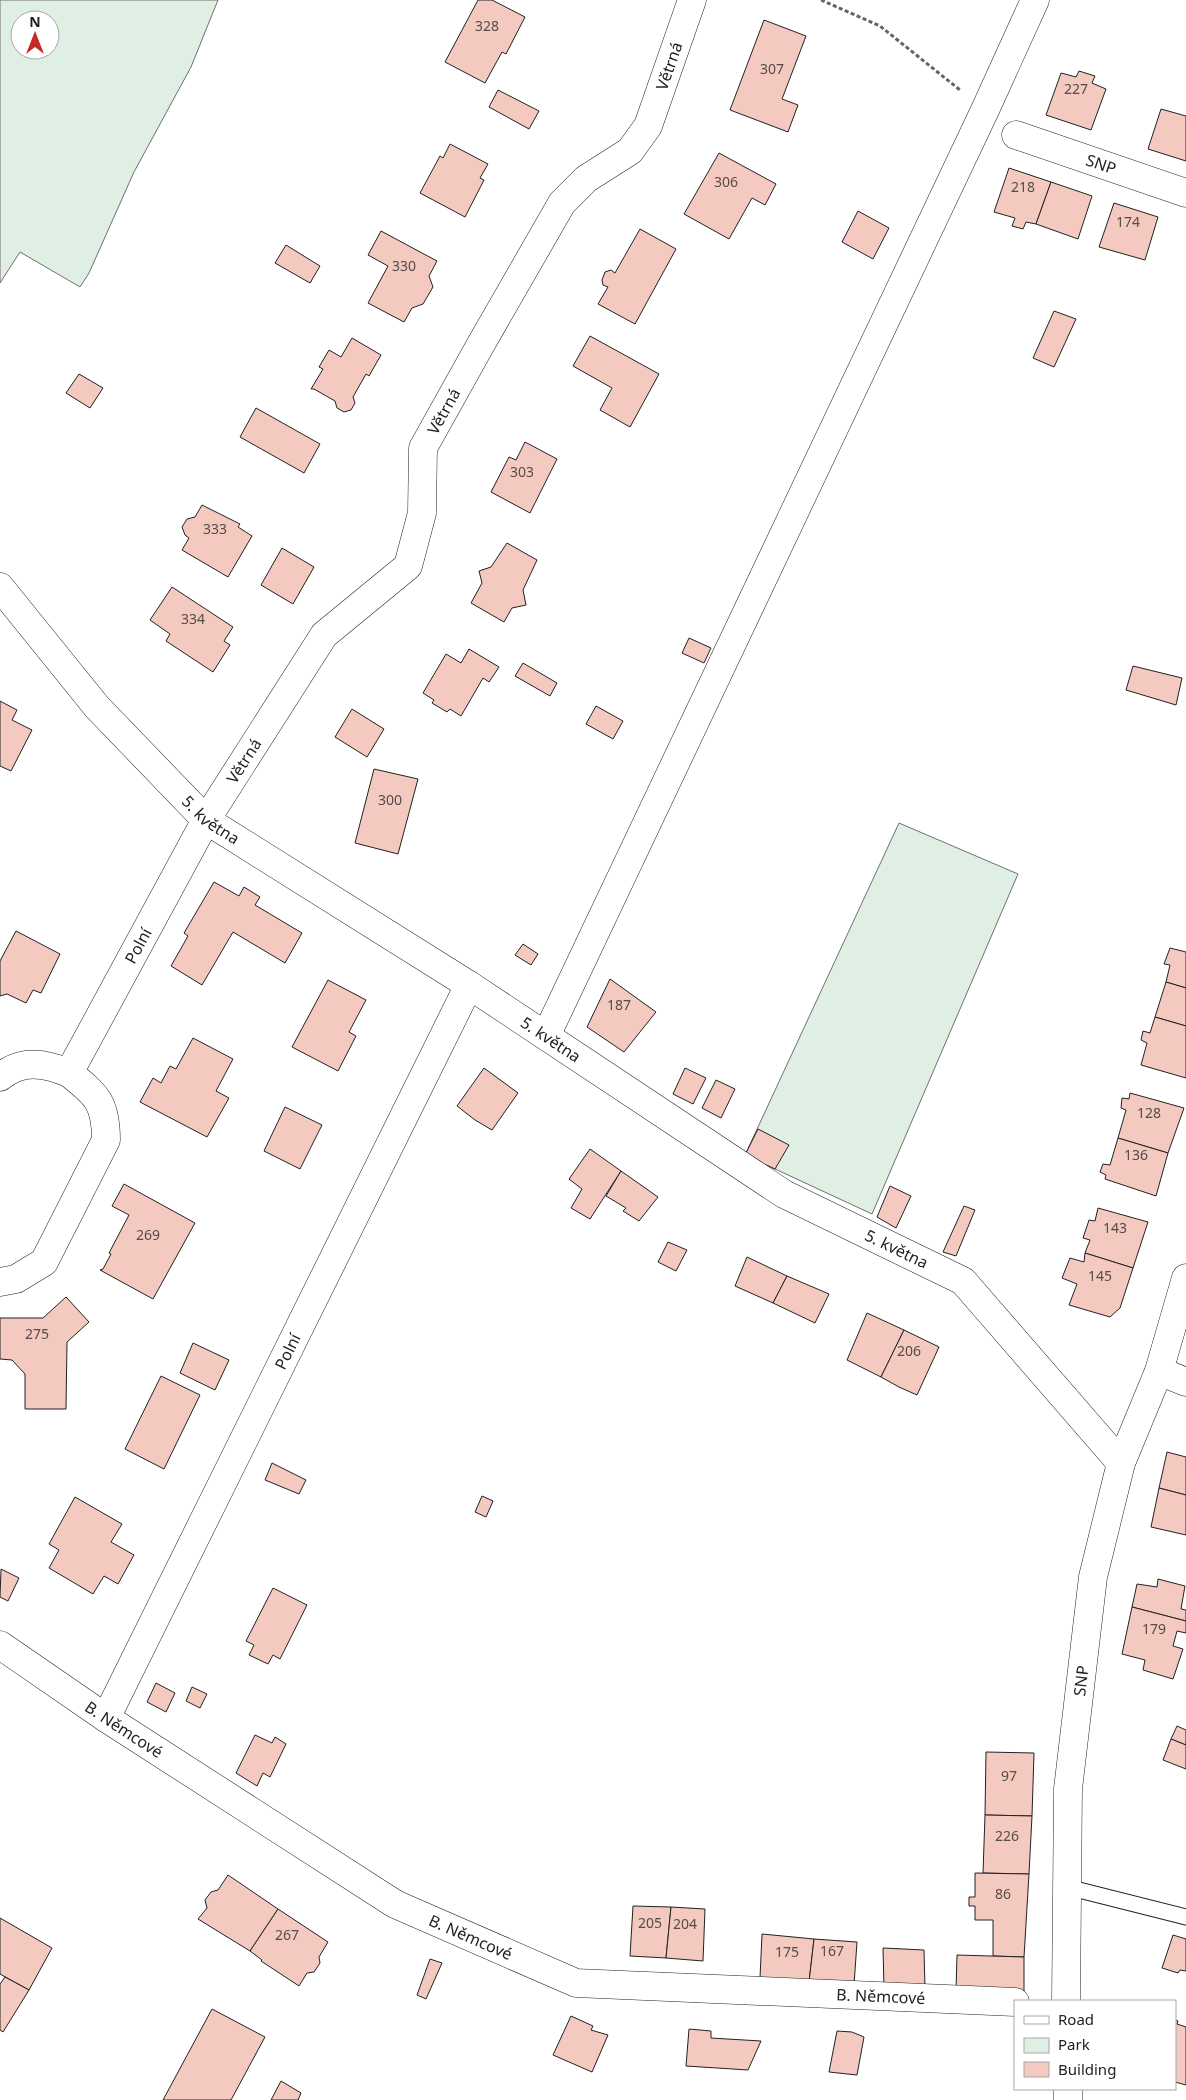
<svg xmlns="http://www.w3.org/2000/svg" width="1186" height="2100" viewBox="0 0 1186 2100" font-family="'Noto Sans',sans-serif">
  <style>
    .green { fill: #e0efe3; stroke: #6f6f6f; fill-rule: evenodd }
    .building { fill: #f3c9c0; stroke: #222 }
    .lines { fill: none; stroke-linecap: round; stroke-linejoin: round }
    .service-casing { stroke: #222; stroke-width: 17 }
    .minor-casing { stroke: #222; stroke-width: 29 }
    .path { stroke: #646464; stroke-width: 3; stroke-dasharray: 4 2.5; stroke-linecap: butt }
    .service { stroke: #fff; stroke-width: 15 }
    .minor { stroke: #fff; stroke-width: 28 }
    .labels { text-anchor: middle; stroke-width: 4; stroke-linejoin: round; paint-order: stroke }
    .number-label { font-size: 14px; fill: #564c4a }
    .street-label { font-size: 16px; fill: #222; stroke: #fff }
  </style>
  <rect width="100%" height="100%" fill="#fff"/>
  <!-- green -->
  <g class="green">
    <path d="M 0,0 L 218,0 L 191,67 L 134,172 L 89,273 L 80,287 L 20,252 L 0,283 ZM 20,20 L 50,20 L 50,50 L 20,50 Z"/>
    <path d="M 899,823 L 1018,874 L 872,1214 L 745,1155 Z"/>
  </g>
  <!-- building -->
  <g class="building">
    <path d="M 478,0 L 492,0 L 525,17 L 506,54 L 502,52 L 485,83 L 445,62 Z"/>
    <path d="M 764,20 L 806,36 L 782,99 L 798,105 L 788,132 L 730,110 Z"/>
    <path d="M 1079,71 L 1095,76 L 1092,83 L 1106,89 L 1091,130 L 1046,115 L 1061,73 L 1076,77 Z"/>
    <path d="M 498,90 L 539,111 L 529,129 L 489,107 Z"/>
    <path d="M 1161,109 L 1186,116 L 1186,161 L 1148,149 Z"/>
    <path d="M 450,144 L 488,164 L 480,178 L 484,180 L 465,217 L 420,193 L 440,156 L 443,158 Z"/>
    <path d="M 719,153 L 776,184 L 765,205 L 752,198 L 729,239 L 684,214 Z"/>
    <path d="M 1009,168 L 1051,182 L 1036,224 L 1026,222 L 1023,229 L 1012,226 L 1015,218 L 994,212 Z"/>
    <path d="M 1051,182 L 1092,196 L 1078,239 L 1036,224 Z"/>
    <path d="M 1114,203 L 1158,217 L 1145,260 L 1099,247 Z"/>
    <path d="M 858,211 L 889,228 L 873,259 L 842,242 Z"/>
    <path d="M 640,229 L 676,249 L 635,324 L 598,304 L 608,287 L 603,285 L 602,280 L 605,272 L 611,270 L 615,273 Z"/>
    <path d="M 381,231 L 437,261 L 429,276 L 433,287 L 423,304 L 412,308 L 404,322 L 368,303 L 388,266 L 368,255 Z"/>
    <path d="M 286,245 L 320,266 L 310,283 L 275,263 Z"/>
    <path d="M 1054,311 L 1076,319 L 1054,367 L 1033,358 Z"/>
    <path d="M 590,336 L 659,374 L 630,427 L 600,410 L 612,388 L 573,366 Z"/>
    <path d="M 352,338 L 381,355 L 369,376 L 366,374 L 353,397 L 355,403 L 351,410 L 344,412 L 337,408 L 335,401 L 314,389 L 311,389 L 323,369 L 319,367 L 329,350 L 341,357 Z"/>
    <path d="M 79,374 L 103,388 L 90,408 L 66,393 Z"/>
    <path d="M 256,408 L 320,444 L 304,473 L 240,437 Z"/>
    <path d="M 525,442 L 557,459 L 530,513 L 491,492 L 509,457 L 516,460 Z"/>
    <path d="M 202,505 L 240,524 L 238,527 L 252,536 L 228,577 L 182,550 L 189,538 L 185,535 L 182,527 L 187,519 L 195,517 Z"/>
    <path d="M 507,543 L 537,560 L 523,590 L 526,605 L 512,608 L 504,622 L 471,603 L 482,583 L 479,571 L 491,567 Z"/>
    <path d="M 282,548 L 314,567 L 293,604 L 261,585 Z"/>
    <path d="M 172,587 L 233,627 L 224,641 L 230,645 L 213,672 L 166,641 L 170,634 L 150,620 Z"/>
    <path d="M 689,638 L 711,648 L 704,663 L 682,653 Z"/>
    <path d="M 469,649 L 499,667 L 489,682 L 483,678 L 461,716 L 450,709 L 447,712 L 432,703 L 434,700 L 423,693 L 446,654 L 461,663 Z"/>
    <path d="M 523,663 L 557,683 L 550,696 L 515,676 Z"/>
    <path d="M 1133,666 L 1182,678 L 1176,705 L 1126,690 Z"/>
    <path d="M 0,701 L 17,710 L 12,720 L 32,730 L 11,771 L 0,766 Z"/>
    <path d="M 596,706 L 623,721 L 613,739 L 586,724 Z"/>
    <path d="M 352,709 L 384,729 L 367,757 L 335,737 Z"/>
    <path d="M 374,769 L 418,779 L 398,854 L 355,843 Z"/>
    <path d="M 214,882 L 239,896 L 244,887 L 260,897 L 255,905 L 302,933 L 285,963 L 233,932 L 202,985 L 171,966 L 188,936 L 184,933 Z"/>
    <path d="M 16,931 L 60,954 L 41,993 L 33,990 L 26,1003 L 7,994 L 0,996 L 0,961 Z"/>
    <path d="M 523,944 L 538,954 L 531,965 L 515,955 Z"/>
    <path d="M 1170,948 L 1186,952 L 1186,988 L 1166,982 L 1170,965 L 1164,964 Z"/>
    <path d="M 610,979 L 656,1012 L 624,1052 L 587,1027 Z"/>
    <path d="M 328,980 L 366,1000 L 349,1032 L 356,1036 L 338,1071 L 292,1047 Z"/>
    <path d="M 1166,982 L 1186,988 L 1186,1026 L 1155,1017 Z"/>
    <path d="M 1155,1017 L 1186,1026 L 1186,1078 L 1141,1065 L 1147,1043 L 1141,1040 L 1143,1031 L 1150,1033 Z"/>
    <path d="M 193,1038 L 233,1059 L 216,1091 L 229,1098 L 207,1137 L 140,1102 L 153,1078 L 161,1083 L 170,1066 L 176,1069 Z"/>
    <path d="M 484,1068 L 518,1093 L 492,1130 L 475,1120 L 457,1106 Z"/>
    <path d="M 685,1068 L 706,1078 L 693,1104 L 673,1094 Z"/>
    <path d="M 716,1080 L 735,1089 L 721,1118 L 702,1108 Z"/>
    <path d="M 1130,1093 L 1184,1108 L 1168,1153 L 1118,1138 L 1126,1110 L 1121,1108 L 1122,1098 L 1129,1099 Z"/>
    <path d="M 285,1107 L 322,1125 L 300,1169 L 264,1151 Z"/>
    <path d="M 758,1129 L 789,1145 L 775,1169 L 745,1155 Z"/>
    <path d="M 1118,1138 L 1168,1153 L 1156,1196 L 1105,1179 L 1106,1175 L 1100,1172 L 1103,1164 L 1110,1165 Z"/>
    <path d="M 590,1149 L 621,1171 L 590,1219 L 571,1208 L 582,1189 L 569,1179 Z"/>
    <path d="M 621,1171 L 658,1197 L 639,1221 L 623,1211 L 626,1208 L 606,1196 Z"/>
    <path d="M 124,1184 L 195,1223 L 153,1299 L 100,1270 L 103,1269 L 111,1254 L 109,1253 L 129,1215 L 112,1206 Z"/>
    <path d="M 890,1186 L 911,1196 L 896,1228 L 877,1217 Z"/>
    <path d="M 964,1206 L 975,1210 L 956,1256 L 943,1252 Z"/>
    <path d="M 1098,1208 L 1148,1222 L 1133,1268 L 1085,1253 L 1090,1240 L 1083,1238 L 1089,1220 L 1095,1221 Z"/>
    <path d="M 668,1242 L 687,1250 L 676,1271 L 658,1262 Z"/>
    <path d="M 1085,1253 L 1133,1268 L 1120,1308 L 1110,1317 L 1069,1305 L 1077,1284 L 1062,1278 L 1070,1258 L 1084,1262 Z"/>
    <path d="M 747,1257 L 787,1276 L 773,1303 L 735,1286 Z"/>
    <path d="M 787,1276 L 829,1294 L 815,1323 L 773,1303 Z"/>
    <path d="M 66,1297 L 89,1322 L 67,1342 L 66,1409 L 25,1409 L 25,1374 L 12,1360 L 0,1359 L 0,1318 L 43,1318 Z"/>
    <path d="M 867,1313 L 904,1330 L 881,1377 L 847,1360 Z"/>
    <path d="M 904,1330 L 939,1347 L 917,1395 L 899,1387 L 881,1377 Z"/>
    <path d="M 193,1343 L 229,1360 L 215,1390 L 180,1373 Z"/>
    <path d="M 161,1376 L 200,1395 L 164,1469 L 125,1449 Z"/>
    <path d="M 1167,1452 L 1186,1457 L 1186,1495 L 1159,1488 Z"/>
    <path d="M 272,1463 L 306,1480 L 299,1494 L 265,1480 Z"/>
    <path d="M 1159,1488 L 1186,1495 L 1186,1535 L 1151,1527 Z"/>
    <path d="M 482,1496 L 493,1501 L 486,1517 L 475,1512 Z"/>
    <path d="M 75,1497 L 122,1524 L 111,1542 L 134,1555 L 118,1584 L 104,1576 L 93,1594 L 49,1568 L 59,1550 L 49,1544 Z"/>
    <path d="M 1,1569 L 19,1578 L 8,1601 L 0,1597 Z"/>
    <path d="M 1158,1579 L 1185,1586 L 1181,1609 L 1186,1610 L 1186,1621 L 1132,1607 L 1137,1584 L 1157,1587 Z"/>
    <path d="M 273,1588 L 307,1605 L 280,1659 L 273,1655 L 268,1664 L 249,1655 L 254,1645 L 246,1641 Z"/>
    <path d="M 1132,1607 L 1186,1621 L 1186,1633 L 1177,1631 L 1173,1646 L 1183,1649 L 1173,1679 L 1143,1670 L 1145,1660 L 1122,1654 Z"/>
    <path d="M 156,1683 L 175,1693 L 166,1712 L 147,1702 Z"/>
    <path d="M 192,1687 L 207,1694 L 200,1708 L 186,1701 Z"/>
    <path d="M 1177,1726 L 1186,1730 L 1186,1745 L 1171,1739 Z"/>
    <path d="M 255,1735 L 272,1743 L 275,1737 L 286,1744 L 270,1777 L 263,1773 L 257,1786 L 236,1773 Z"/>
    <path d="M 1171,1739 L 1186,1745 L 1186,1769 L 1163,1760 Z"/>
    <path d="M 986,1752 L 1034,1753 L 1032,1816 L 985,1815 Z"/>
    <path d="M 985,1815 L 1032,1816 L 1029,1874 L 983,1873 Z"/>
    <path d="M 975,1873 L 1029,1874 L 1024,1957 L 993,1956 L 993,1920 L 975,1920 L 975,1906 L 969,1906 L 969,1897 L 975,1897 Z"/>
    <path d="M 228,1875 L 278,1909 L 250,1951 L 198,1919 L 207,1908 L 205,1900 L 211,1892 L 218,1890 Z"/>
    <path d="M 633,1906 L 671,1907 L 666,1958 L 630,1956 Z"/>
    <path d="M 671,1907 L 705,1909 L 703,1961 L 666,1958 Z"/>
    <path d="M 278,1909 L 328,1942 L 319,1957 L 320,1963 L 314,1972 L 307,1973 L 299,1986 L 261,1961 L 262,1960 L 250,1951 Z"/>
    <path d="M 0,1918 L 52,1948 L 29,1990 L 0,1974 Z"/>
    <path d="M 762,1934 L 814,1939 L 809,1982 L 760,1978 Z"/>
    <path d="M 1173,1935 L 1186,1939 L 1186,1971 L 1180,1970 L 1178,1973 L 1162,1968 Z"/>
    <path d="M 814,1939 L 857,1942 L 854,1985 L 809,1982 Z"/>
    <path d="M 883,1948 L 924,1950 L 925,1989 L 884,1988 Z"/>
    <path d="M 957,1955 L 1024,1957 L 1024,1991 L 956,1990 Z"/>
    <path d="M 430,1959 L 442,1963 L 426,1999 L 417,1995 Z"/>
    <path d="M 5,1977 L 29,1990 L 3,2032 L 0,2030 L 0,1984 Z"/>
    <path d="M 212,2009 L 265,2037 L 231,2100 L 163,2100 Z"/>
    <path d="M 571,2016 L 593,2026 L 591,2030 L 608,2035 L 592,2072 L 553,2055 Z"/>
    <path d="M 1175,2020 L 1178,2021 L 1177,2024 L 1186,2027 L 1186,2085 L 1175,2082 Z"/>
    <path d="M 689,2029 L 711,2031 L 711,2038 L 761,2041 L 748,2070 L 686,2066 Z"/>
    <path d="M 837,2031 L 852,2032 L 864,2037 L 857,2075 L 829,2072 Z"/>
    <path d="M 281,2081 L 301,2093 L 298,2100 L 271,2100 Z"/>
  </g>
  <g class="lines">
    <!-- service casing -->
    <g class="service-casing">
      <path id="service" d="M 1067,1887 L 1186,1917"/>
    </g>
    <!-- minor casing -->
    <g class="minor-casing">
      <g id="minor">
        <path id="s1" d="M 1016,135 L 1186,193"/>
        <path id="s2" d="M 0,587 L 97,707 L 206,820 L 469,985 L 784,1194 L 963,1281 L 1121,1463"/>
        <path d="M 546,1036 L 985,110 L 1035,0"/>
        <path id="s3" d="M 0,1077 C 22,1059 44,1063 69,1073 L 206,820 L 324,635 L 408,566 L 422,513 L 423,448 L 481,344 L 562,203 L 586,179 L 630,151 L 648,126 L 692,0"/>
        <path d="M 0,1282 L 16,1279 L 44,1262 L 106,1140 C 106,1103 97,1095 69,1073"/>
        <path d="M 1159,1371 L 1186,1382"/>
        <path id="s4" d="M 0,1645 L 106,1718 L 395,1904 L 576,1983 L 1015,2002"/>
        <path id="s5" d="M 106,1718 L 469,985"/>
        <path id="s6" d="M 1066,2001 L 1068,1789 L 1093,1577 L 1121,1463 L 1159,1371 L 1186,1278"/>
        <path d="M 1068,2089 L 1068,2100"/>
      </g>
    </g>
    <!-- path -->
    <path class="path" d="M 821,0 L 880,26 L 960,90"/>
    <!-- service -->
    <use href="#service" class="service"/>
    <!-- minor -->
    <use href="#minor" class="minor"/>
  </g>
  <g class="labels">
    <!-- number labels -->
    <g class="number-label">
      <text x="487" y="31">328</text>
      <text x="772" y="74">307</text>
      <text x="1076" y="94">227</text>
      <text x="726" y="187">306</text>
      <text x="1023" y="192">218</text>
      <text x="1128" y="227">174</text>
      <text x="404" y="271">330</text>
      <text x="522" y="477">303</text>
      <text x="215" y="534">333</text>
      <text x="193" y="624">334</text>
      <text x="390" y="805">300</text>
      <text x="619" y="1010">187</text>
      <text x="1149" y="1118">128</text>
      <text x="1136" y="1160">136</text>
      <text x="1115" y="1233">143</text>
      <text x="148" y="1240">269</text>
      <text x="1100" y="1281">145</text>
      <text x="37" y="1339">275</text>
      <text x="909" y="1356">206</text>
      <text x="1154" y="1634">179</text>
      <text x="1009" y="1781">97</text>
      <text x="1007" y="1841">226</text>
      <text x="1003" y="1899">86</text>
      <text x="650" y="1928">205</text>
      <text x="685" y="1929">204</text>
      <text x="287" y="1940">267</text>
      <text x="832" y="1956">167</text>
      <text x="787" y="1957">175</text>
    </g>
    <!-- street labels -->
    <g class="street-label">
      <text dy="6" stroke="none"><textPath href="#s3" startOffset="1271">Větrná</textPath></text>
      <text dy="6" stroke="none"><textPath href="#s1" startOffset="90">SNP</textPath></text>
      <text dy="6" stroke="none"><textPath href="#s3" startOffset="851">Větrná</textPath></text>
      <text dy="6" stroke="none"><textPath href="#s3" startOffset="431">Větrná</textPath></text>
      <text dy="6" stroke="none"><textPath href="#s2" startOffset="315">5. května</textPath></text>
      <text dy="6" stroke="none"><textPath href="#s3" startOffset="218">Polní</textPath></text>
      <text dy="6" stroke="none"><textPath href="#s2" startOffset="720">5. května</textPath></text>
      <text dy="6" stroke="none"><textPath href="#s2" startOffset="1125">5. května</textPath></text>
      <text dy="6" stroke="none"><textPath href="#s5" startOffset="409">Polní</textPath></text>
      <text dy="6" stroke="none"><textPath href="#s6" startOffset="321">SNP</textPath></text>
      <text dy="6" stroke="none"><textPath href="#s4" startOffset="150">B. Němcové</textPath></text>
      <text dy="6" stroke="none"><textPath href="#s4" startOffset="555">B. Němcové</textPath></text>
      <text dy="6" stroke="none"><textPath href="#s4" startOffset="975">B. Němcové</textPath></text>
    </g>
  </g>
  <!-- legend -->
  <rect x="1014" y="2000" width="162" height="90" fill="#ffffff" stroke="#a7a7a7"/>
  <rect x="1024" y="2016" width="25" height="8" fill="#ffffff" stroke="#a7a7a7"/>
  <text x="1058" y="2025" font-size="15" fill="#222222">Road</text>
  <rect x="1024" y="2038" width="25" height="15" fill="#e0efe3" stroke="#a7a7a7"/>
  <text x="1058" y="2050" font-size="15" fill="#222222">Park</text>
  <rect x="1024" y="2062" width="25" height="15" fill="#f3c9c0" stroke="#a7a7a7"/>
  <text x="1058" y="2075" font-size="15" fill="#222222">Building</text>
  <!-- north arrow -->
  <g transform="translate(35 35)"><circle r="24" fill="#ffffff" stroke="#a7a7a7"/>
  <path d="M0-4L9 19L0 12L-9 19Z" fill="#c62828"/>
  <text y="-8" font-size="14" font-weight="bold" text-anchor="middle" fill="#222222">N</text>
  </g>
</svg>
